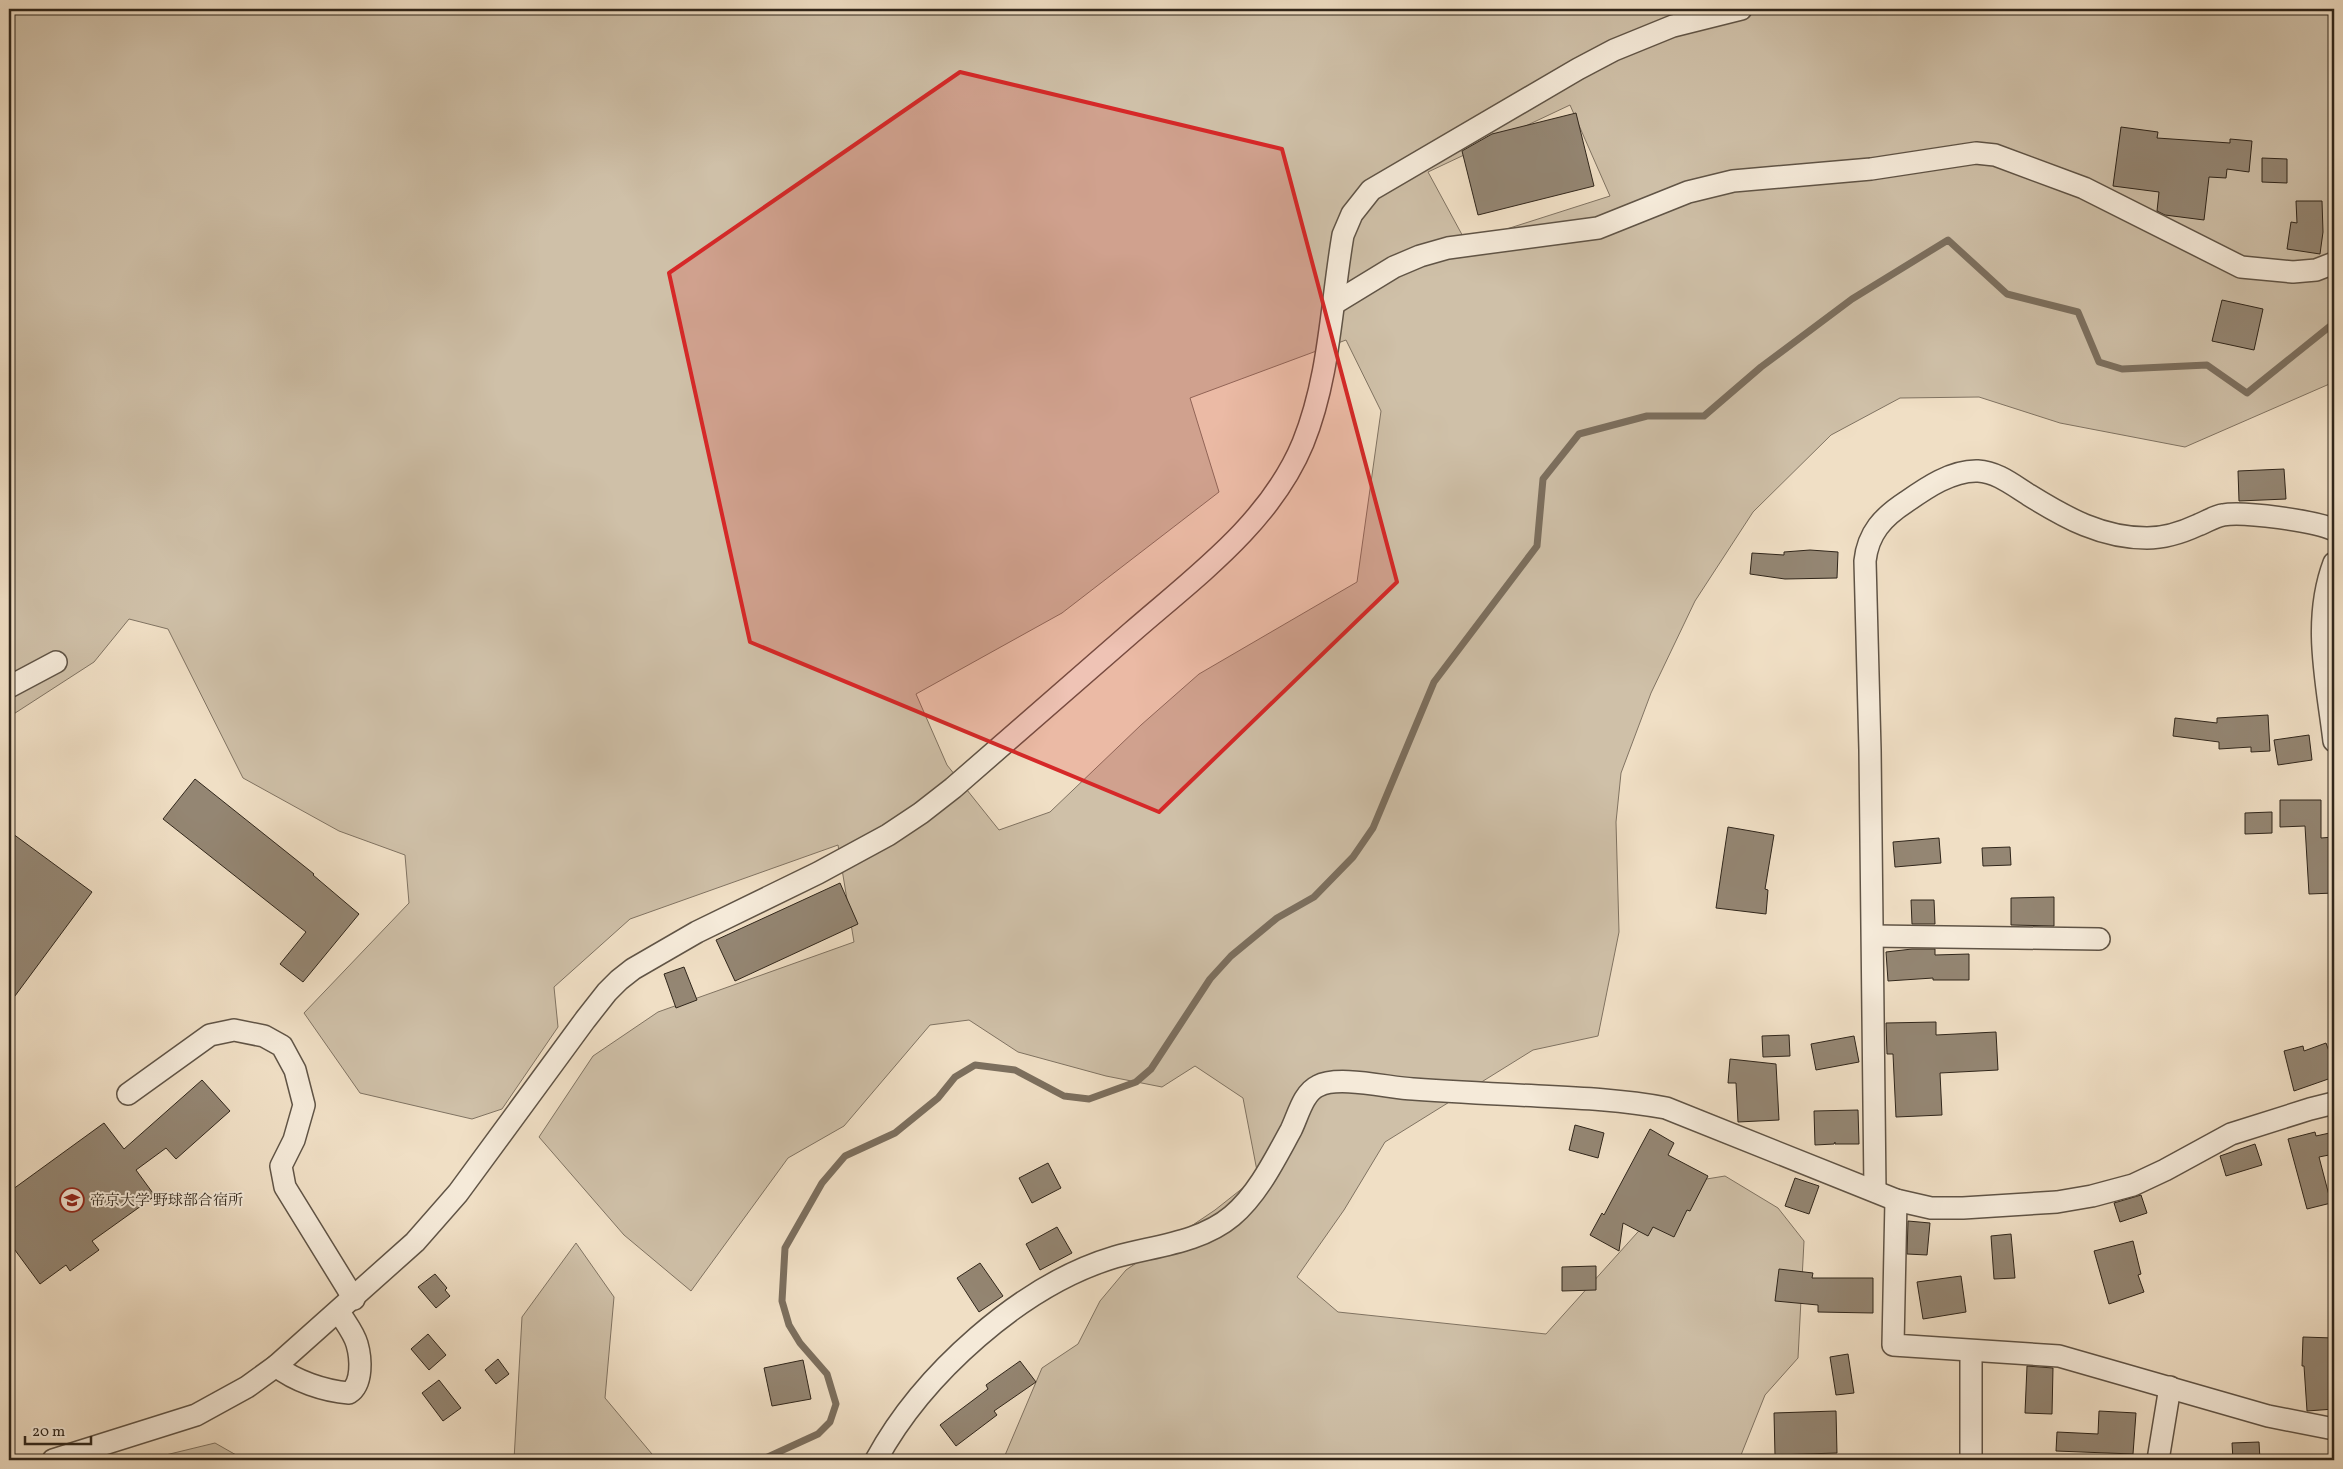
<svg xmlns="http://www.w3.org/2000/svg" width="2343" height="1469" viewBox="0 0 2343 1469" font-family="Vollkorn,'Noto Serif JP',serif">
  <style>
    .green { fill: #cfc0a8; stroke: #807362; fill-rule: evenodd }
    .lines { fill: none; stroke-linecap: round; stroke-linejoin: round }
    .stream { stroke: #7c6f5e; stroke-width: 7 }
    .building { fill: #948673; stroke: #30261b }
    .minor-casing { stroke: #605446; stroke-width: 24 }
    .minor { stroke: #f5ead9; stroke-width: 21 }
    .marked { fill: #d62828; fill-opacity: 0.2; stroke: #d62828; stroke-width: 4; stroke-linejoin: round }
    .labels { text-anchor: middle; stroke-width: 4; stroke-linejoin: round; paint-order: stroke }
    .poi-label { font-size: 15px; fill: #30261b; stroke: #f5ead9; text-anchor: start }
  </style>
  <rect width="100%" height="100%" fill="#f0dfc5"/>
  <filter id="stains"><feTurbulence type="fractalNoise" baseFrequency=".004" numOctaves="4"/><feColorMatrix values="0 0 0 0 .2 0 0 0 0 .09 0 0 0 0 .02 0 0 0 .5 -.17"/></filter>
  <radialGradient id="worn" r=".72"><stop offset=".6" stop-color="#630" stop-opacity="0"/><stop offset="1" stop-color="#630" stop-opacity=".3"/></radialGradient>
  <!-- green -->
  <g class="green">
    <path d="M 9,9 L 2334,9 L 2334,382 L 2185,447 L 2060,423 L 1979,397 L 1900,398 L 1831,435 L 1753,512 L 1695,601 L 1651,693 L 1621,773 L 1616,822 L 1619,932 L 1598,1036 L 1533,1050 L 1385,1142 L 1344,1210 L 1297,1277 L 1338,1312 L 1546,1334 L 1682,1183 L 1725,1176 L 1778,1208 L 1804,1241 L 1798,1358 L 1765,1395 L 1739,1460 L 1003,1460 L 1042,1368 L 1078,1344 L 1100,1301 L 1126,1270 L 1215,1210 L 1258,1176 L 1243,1098 L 1195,1066 L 1162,1087 L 1106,1076 L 1018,1052 L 969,1020 L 930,1025 L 844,1126 L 788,1158 L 691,1291 L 624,1235 L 539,1137 L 593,1056 L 658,1012 L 854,942 L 838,845 L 630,919 L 554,987 L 558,1027 L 502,1109 L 472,1119 L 360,1093 L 304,1013 L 409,903 L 405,855 L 339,831 L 243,778 L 168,629 L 129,619 L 94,662 L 9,717 ZM 1570,105 L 1610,196 L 1466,242 L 1428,172 ZM 1346,340 L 1381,411 L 1357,582 L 1199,674 L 1141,725 L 1050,812 L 999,830 L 947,765 L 916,694 L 1062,613 L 1219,492 L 1190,398 Z"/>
    <path d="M 576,1243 L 614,1297 L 605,1398 L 657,1460 L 514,1460 L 522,1317 Z"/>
    <path d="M 215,1443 L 245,1460 L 145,1460 Z"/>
  </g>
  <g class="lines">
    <!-- stream -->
    <path class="stream" d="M 761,1460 L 818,1434 L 830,1422 L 836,1404 L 827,1374 L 800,1343 L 789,1325 L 782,1301 L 785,1248 L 822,1183 L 845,1156 L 895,1133 L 938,1098 L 955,1077 L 975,1065 L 1015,1070 L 1064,1096 L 1089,1099 L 1136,1082 L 1151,1069 L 1210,979 L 1231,956 L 1277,918 L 1314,897 L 1353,857 L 1373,828 L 1434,682 L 1537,546 L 1543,479 L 1579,434 L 1647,416 L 1704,416 L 1761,367 L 1852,299 L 1948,240 L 2007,294 L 2078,312 L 2099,362 L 2122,369 L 2207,365 L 2247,393 L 2334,323"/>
  </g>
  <!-- building -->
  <g class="building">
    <path d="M 1576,113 L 1594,186 L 1478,215 L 1462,151 L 1492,134 Z"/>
    <path d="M 2121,127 L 2158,132 L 2157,138 L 2230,143 L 2230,139 L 2252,141 L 2249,172 L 2227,169 L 2226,178 L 2209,177 L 2204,220 L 2165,215 L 2157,211 L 2159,192 L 2113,186 Z"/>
    <path d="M 2262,158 L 2287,159 L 2287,183 L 2262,182 Z"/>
    <path d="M 2296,201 L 2322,201 L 2323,232 L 2320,254 L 2287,249 L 2291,222 L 2297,223 Z"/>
    <path d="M 2222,300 L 2263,309 L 2254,350 L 2212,341 Z"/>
    <path d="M 2284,469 L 2286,499 L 2239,501 L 2238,471 Z"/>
    <path d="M 1810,550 L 1838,552 L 1837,578 L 1785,579 L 1750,574 L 1752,553 L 1784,555 L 1784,552 Z"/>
    <path d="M 2268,715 L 2270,751 L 2251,752 L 2251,747 L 2219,749 L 2219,742 L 2173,736 L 2175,718 L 2217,723 L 2217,718 Z"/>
    <path d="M 2309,735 L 2312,760 L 2278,765 L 2274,740 Z"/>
    <path d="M 195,779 L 314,874 L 313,875 L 359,914 L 303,982 L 280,964 L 306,932 L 163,819 Z"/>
    <path d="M 2280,800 L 2321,800 L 2321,838 L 2334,837 L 2334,893 L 2309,894 L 2305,826 L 2280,827 Z"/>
    <path d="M 2272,812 L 2272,833 L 2245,834 L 2245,813 Z"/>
    <path d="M 1728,827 L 1774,835 L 1765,889 L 1768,890 L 1766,914 L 1716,908 Z"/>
    <path d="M 9,831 L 92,892 L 9,1004 Z"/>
    <path d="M 1939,838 L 1941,863 L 1895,867 L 1893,842 Z"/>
    <path d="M 2010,847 L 2011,865 L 1983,866 L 1982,848 Z"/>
    <path d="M 840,883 L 858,924 L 735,981 L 716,940 Z"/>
    <path d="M 2054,897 L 2054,926 L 2011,925 L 2011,898 Z"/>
    <path d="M 1911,900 L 1934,900 L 1935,924 L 1912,924 Z"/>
    <path d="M 1912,949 L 1935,949 L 1935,955 L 1969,954 L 1969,980 L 1933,980 L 1933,978 L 1888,981 L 1886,952 Z"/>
    <path d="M 684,967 L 697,1000 L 676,1008 L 664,974 Z"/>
    <path d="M 1936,1022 L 1936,1035 L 1996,1032 L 1998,1070 L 1940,1073 L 1942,1115 L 1896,1117 L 1893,1054 L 1887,1054 L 1886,1023 Z"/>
    <path d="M 1789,1035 L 1790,1056 L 1763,1057 L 1762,1036 Z"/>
    <path d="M 1854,1036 L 1859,1062 L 1816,1070 L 1811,1044 Z"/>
    <path d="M 2326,1043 L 2334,1065 L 2334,1077 L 2294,1091 L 2284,1051 L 2303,1046 L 2304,1051 Z"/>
    <path d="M 1730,1059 L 1776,1064 L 1779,1120 L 1738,1122 L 1736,1083 L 1728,1083 Z"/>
    <path d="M 202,1080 L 230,1111 L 176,1159 L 166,1148 L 136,1170 L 155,1196 L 92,1241 L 99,1250 L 70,1271 L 66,1265 L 40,1284 L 9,1242 L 9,1192 L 104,1123 L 124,1149 Z"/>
    <path d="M 1858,1110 L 1859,1144 L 1835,1144 L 1835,1142 L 1834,1144 L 1815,1145 L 1814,1111 Z"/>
    <path d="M 1575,1125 L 1604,1133 L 1598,1158 L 1569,1150 Z"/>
    <path d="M 1650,1129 L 1674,1143 L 1668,1155 L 1708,1176 L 1690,1211 L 1687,1210 L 1674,1237 L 1653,1227 L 1648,1236 L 1623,1223 L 1619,1251 L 1590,1235 L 1602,1213 L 1604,1215 Z"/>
    <path d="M 2315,1132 L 2316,1136 L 2334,1132 L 2334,1154 L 2319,1157 L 2331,1203 L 2307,1209 L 2288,1139 Z"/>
    <path d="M 2255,1144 L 2262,1165 L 2226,1176 L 2220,1156 Z"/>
    <path d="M 1048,1163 L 1061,1188 L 1032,1203 L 1019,1178 Z"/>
    <path d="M 1795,1178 L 1819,1186 L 1809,1214 L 1785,1206 Z"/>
    <path d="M 2141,1195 L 2147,1213 L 2120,1222 L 2114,1203 Z"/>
    <path d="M 1908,1221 L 1930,1223 L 1927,1255 L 1907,1254 Z"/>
    <path d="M 1057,1227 L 1072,1253 L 1040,1270 L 1026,1244 Z"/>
    <path d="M 2011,1234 L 2015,1278 L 1994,1279 L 1991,1236 Z"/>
    <path d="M 2133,1241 L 2141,1274 L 2138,1275 L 2144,1292 L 2109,1304 L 2094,1251 Z"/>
    <path d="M 980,1263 L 1003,1296 L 979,1312 L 957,1278 Z"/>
    <path d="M 1596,1266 L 1596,1290 L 1562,1291 L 1562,1267 Z"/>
    <path d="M 1779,1269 L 1813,1273 L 1812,1278 L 1873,1278 L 1873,1313 L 1818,1312 L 1818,1305 L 1775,1301 Z"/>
    <path d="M 435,1274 L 447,1288 L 445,1290 L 450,1296 L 436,1308 L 418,1287 Z"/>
    <path d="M 1961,1276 L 1966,1312 L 1923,1319 L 1917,1282 Z"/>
    <path d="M 428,1334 L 446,1355 L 429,1370 L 411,1349 Z"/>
    <path d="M 2303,1337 L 2333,1338 L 2331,1374 L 2334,1374 L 2334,1409 L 2307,1411 L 2304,1366 L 2302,1366 Z"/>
    <path d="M 1848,1354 L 1854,1393 L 1836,1395 L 1830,1357 Z"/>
    <path d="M 498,1359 L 509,1374 L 496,1384 L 485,1370 Z"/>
    <path d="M 803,1360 L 811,1399 L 772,1406 L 764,1368 Z"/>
    <path d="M 1020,1361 L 1036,1382 L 994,1411 L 997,1415 L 956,1446 L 940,1425 L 988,1389 L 986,1385 Z"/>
    <path d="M 2027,1366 L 2053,1368 L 2052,1414 L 2025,1413 Z"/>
    <path d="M 439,1380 L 461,1408 L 443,1421 L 422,1393 Z"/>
    <path d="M 1836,1411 L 1837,1453 L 1775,1455 L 1774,1413 Z"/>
    <path d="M 2099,1411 L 2136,1413 L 2133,1454 L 2056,1451 L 2057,1432 L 2098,1434 Z"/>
    <path d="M 2259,1442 L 2260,1460 L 2233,1460 L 2232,1443 Z"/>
  </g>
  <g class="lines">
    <!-- minor casing -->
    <g class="minor-casing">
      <g id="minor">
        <path d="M 1335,303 L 1394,267 L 1420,256 L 1448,248 L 1598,228 L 1688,192 L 1733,181 L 1871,169 L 1976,153 L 1995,155 L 2084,188 L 2241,267 L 2293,272 L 2316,270 L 2334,263"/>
        <path d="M 2334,563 C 2312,621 2327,682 2334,741"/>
        <path d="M 9,687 L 56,662"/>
        <path d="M 1873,936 L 2099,939"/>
        <path d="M 128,1094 L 210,1035 L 234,1030 L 264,1036 L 282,1046 L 295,1070 L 304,1105 L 294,1140 L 281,1166 L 285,1187 L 354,1299"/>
        <path d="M 1875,1191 L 1870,750 L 1865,561 C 1868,533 1883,517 1906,502 C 1926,488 1952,470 1978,471 C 1997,472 2013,485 2029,495 C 2066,518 2102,538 2147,538 C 2165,538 2183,532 2198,525 C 2206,522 2215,516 2223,515 C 2242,511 2317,521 2334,530"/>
        <path d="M 1896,1200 L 1893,1345 L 2059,1356 L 2268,1416 L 2334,1429"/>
        <path d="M 276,1366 C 295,1381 324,1391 349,1393 C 363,1384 361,1358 357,1344 C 354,1333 345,1322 339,1312"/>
        <path d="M 53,1460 L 196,1415 L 247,1387 L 276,1366 L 415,1242 L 458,1193 L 585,1020 L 607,992 L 619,980 L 633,969 L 697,932 L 818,873 L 888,835 L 921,813 L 953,788 C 1013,736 1073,684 1132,632 C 1195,577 1270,523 1303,443 C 1330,376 1331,305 1343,235 L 1352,214 L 1371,190 L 1578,69 L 1614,50 L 1673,26 L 1741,9"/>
        <path d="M 876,1460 C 922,1375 1021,1285 1115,1257 C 1153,1246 1200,1243 1232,1216 C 1258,1194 1275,1159 1291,1130 C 1298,1116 1303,1093 1318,1086 C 1338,1075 1390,1088 1413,1089 C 1455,1092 1496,1094 1538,1096 C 1581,1098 1623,1100 1666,1108 L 1896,1200 L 1931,1208 L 1963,1208 L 2057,1202 L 2092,1196 L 2133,1185 L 2165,1170 L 2231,1134 L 2310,1109 L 2334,1103"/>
        <path d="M 1971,1460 L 1971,1351"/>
        <path d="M 2158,1460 L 2170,1387"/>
      </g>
    </g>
    <!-- minor -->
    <use href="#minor" class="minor"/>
  </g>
  <!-- marked area -->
  <path class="marked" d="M 960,72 L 1282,149 L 1397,582 L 1159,812 L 750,642 L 669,273 Z"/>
  <!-- icons -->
  <defs>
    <g id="university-ring" transform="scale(1.25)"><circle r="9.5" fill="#f5ead9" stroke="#8f2418" stroke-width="1.5"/><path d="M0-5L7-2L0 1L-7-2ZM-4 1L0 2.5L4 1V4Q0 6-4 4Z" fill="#8f2418"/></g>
  </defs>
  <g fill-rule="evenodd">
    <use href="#university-ring" x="72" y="1200"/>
  </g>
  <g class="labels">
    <!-- poi labels -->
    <g class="poi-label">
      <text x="90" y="1205">帝京大学 野球部合宿所</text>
    </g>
  </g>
  <!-- margin -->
  <rect width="2343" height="1469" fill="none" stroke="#f0dfc5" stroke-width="30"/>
  <rect x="10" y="10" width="2323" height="1449" fill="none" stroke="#30261b" stroke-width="2.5"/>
  <rect x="15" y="15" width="2313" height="1439" fill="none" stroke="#30261b"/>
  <!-- scale -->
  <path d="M25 1436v8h66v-8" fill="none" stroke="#30261b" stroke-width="2.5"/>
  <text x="32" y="1436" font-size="15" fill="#30261b" stroke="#f5ead9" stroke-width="4" paint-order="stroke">20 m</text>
  <rect width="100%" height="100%" filter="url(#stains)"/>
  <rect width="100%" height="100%" fill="url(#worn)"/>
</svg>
